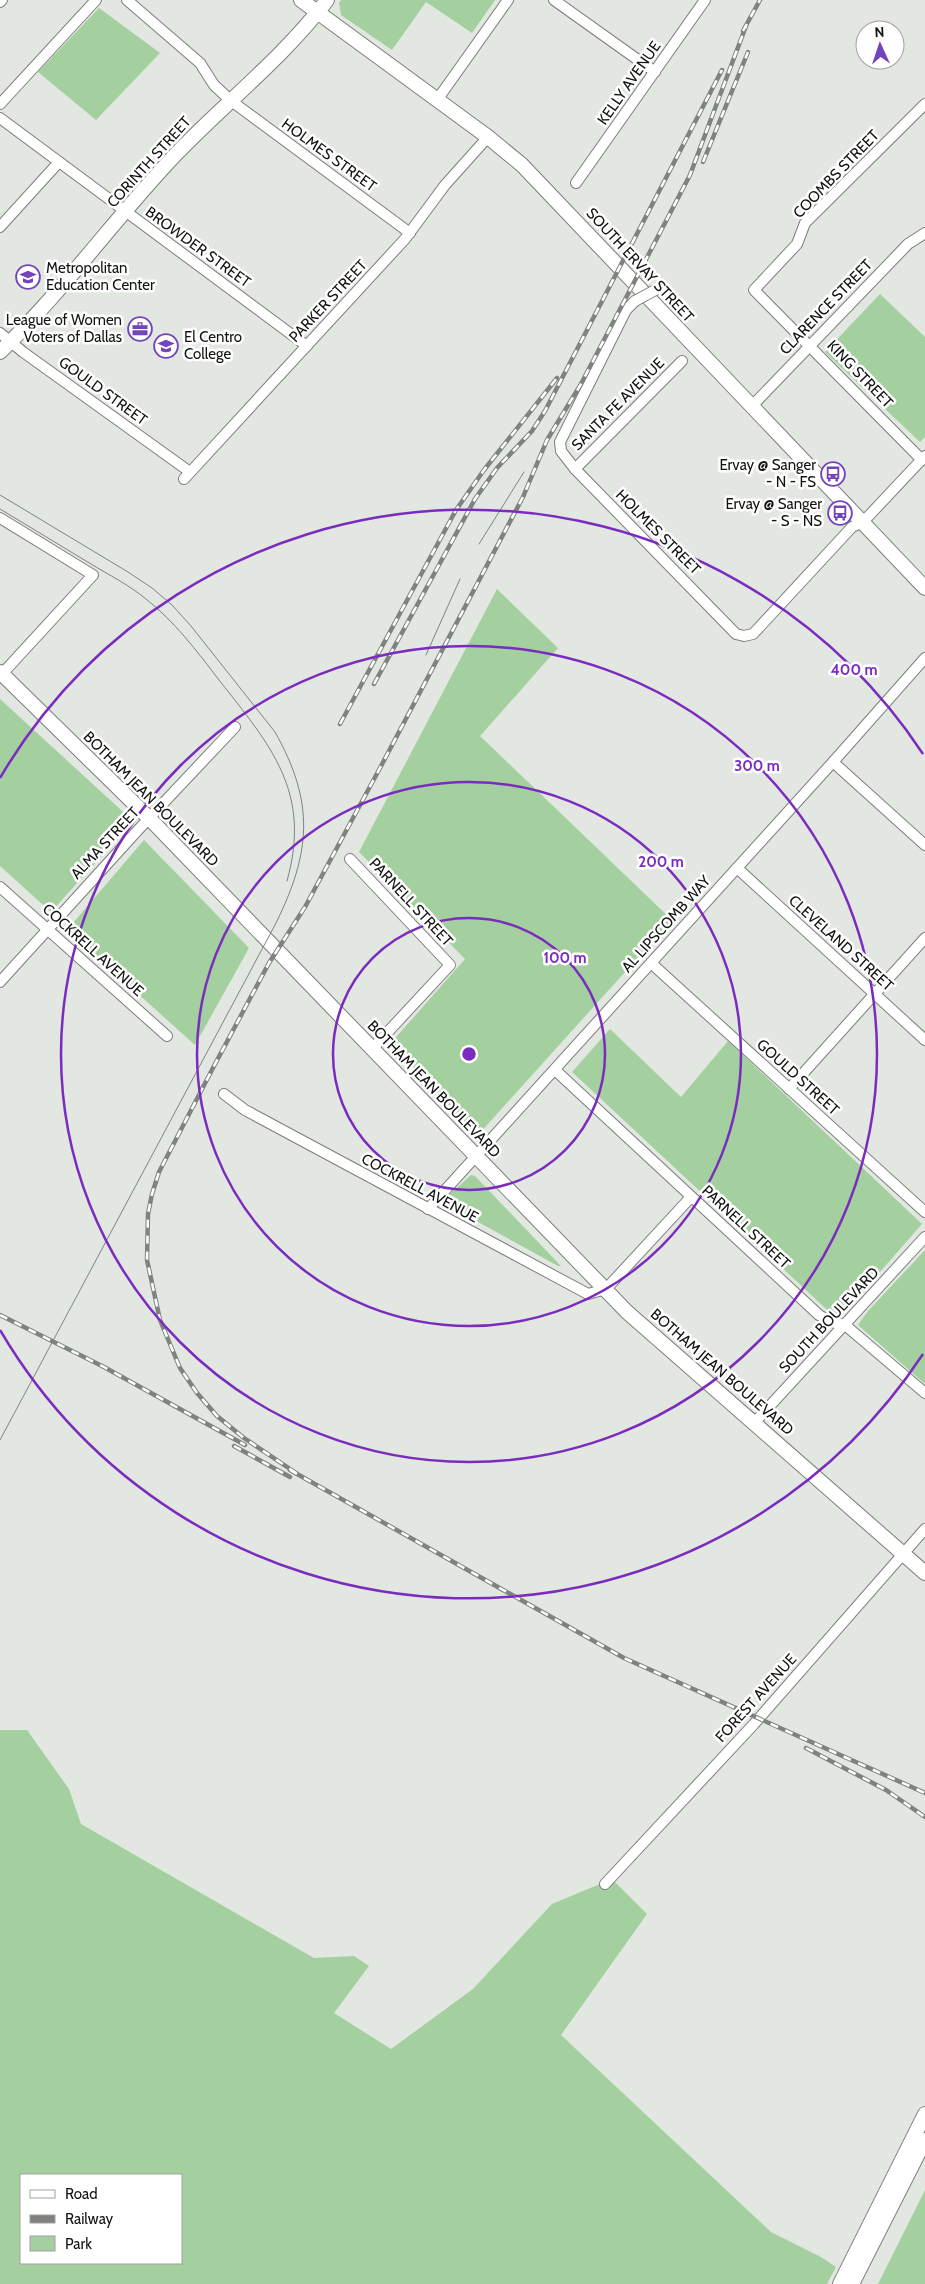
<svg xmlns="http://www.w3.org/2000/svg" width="925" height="2284" viewBox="0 0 925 2284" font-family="Cabin,sans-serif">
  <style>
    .green { fill: #a4cf9f; fill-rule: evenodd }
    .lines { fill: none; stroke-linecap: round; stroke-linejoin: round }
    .minor-casing { stroke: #7a7f79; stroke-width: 12 }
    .major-casing { stroke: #7a7f79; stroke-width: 16 }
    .minor { stroke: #fff; stroke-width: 10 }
    .major { stroke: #fff; stroke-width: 14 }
    .tram { stroke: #7e837e; stroke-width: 1 }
    .rail-casing { stroke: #7e837e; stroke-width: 4.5 }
    .rail { stroke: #fff; stroke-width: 2.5; stroke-dasharray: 8; stroke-linecap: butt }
    .minor-bridge-casing { stroke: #7a7f79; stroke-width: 12; stroke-linecap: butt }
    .minor-bridge { stroke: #fff; stroke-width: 10 }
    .ring { fill: none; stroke: #7b2cbf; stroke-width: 2.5 }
    .labels { text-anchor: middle; stroke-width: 5; stroke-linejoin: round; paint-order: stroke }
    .street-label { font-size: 15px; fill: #121412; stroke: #fff }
    .poi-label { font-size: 15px; fill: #121412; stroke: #fff; text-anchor: end }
    .centre { fill: #7b2cbf; stroke: #fff; stroke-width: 2.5 }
    .ring-label { font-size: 15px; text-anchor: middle; font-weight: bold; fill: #7b2cbf; stroke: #fff; stroke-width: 5; stroke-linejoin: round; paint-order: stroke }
  </style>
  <rect width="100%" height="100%" fill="#e2e8e1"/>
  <!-- green -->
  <g class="green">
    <path d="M 341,0 L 495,0 L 472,33 L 426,2 L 392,50 L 341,15 L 339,3 Z"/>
    <path d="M 99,8 L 160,53 L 96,120 L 38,72 Z"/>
    <path d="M 880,294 L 925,337 L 925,437 L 920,442 L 825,352 Z"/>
    <path d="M 497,589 L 558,648 L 480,736 L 672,920 L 478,1135 L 390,1044 L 465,959 L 359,852 Z"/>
    <path d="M 0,699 L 133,821 L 51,912 L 0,866 Z"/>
    <path d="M 144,840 L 249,948 L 195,1045 L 67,930 Z"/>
    <path d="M 610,1029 L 681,1097 L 728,1041 L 922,1224 L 838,1320 L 572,1072 Z"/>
    <path d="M 471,1175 L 475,1176 L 561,1266 L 558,1266 L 449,1206 L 447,1200 L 450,1194 Z"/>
    <path d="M 925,1250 L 925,1384 L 858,1325 L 868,1311 Z"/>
    <path d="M 0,1730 L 27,1730 L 69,1789 L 81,1824 L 314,1958 L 354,1956 L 369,1966 L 334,2013 L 391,2049 L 473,1989 L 552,1904 L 612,1879 L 647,1914 L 561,2035 L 771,2232 L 821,2257 L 836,2267 L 827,2284 L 0,2284 ZM 21,2175 L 181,2175 L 181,2263 L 21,2263 Z"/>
    <path d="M 925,2190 L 925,2284 L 878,2284 Z"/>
  </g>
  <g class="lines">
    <!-- minor casing -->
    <g class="minor-casing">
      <g id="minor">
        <path d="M 127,0 L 200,63 L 214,85 L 230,100 L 410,233"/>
        <path d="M 554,0 L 655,72"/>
        <path d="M 0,2 L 2,0"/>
        <path d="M 437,100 L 508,0"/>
        <path d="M 0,104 L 96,0"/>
        <path d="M 0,118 L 307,346"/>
        <path d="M 576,183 L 705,0"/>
        <path d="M 0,227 L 59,162"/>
        <path d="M 635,301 L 626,310 L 560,442 L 561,451 L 575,469 L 736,634 L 744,636 L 753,634 L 852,527 L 863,522 L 925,456"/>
        <path d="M 0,333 L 23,352 L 190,472"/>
        <path d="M 752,406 L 908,244 L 925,233"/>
        <path d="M 922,460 L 754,290 L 797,244 L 805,223 L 925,104"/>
        <path d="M 575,469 L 682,361"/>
        <path d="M 184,479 L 405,239 L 445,185 L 488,137"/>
        <path d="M 0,518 L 93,575 L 2,674"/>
        <path d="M 833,762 L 925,845"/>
        <path d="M 350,859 L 450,965 L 372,1049"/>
        <path d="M 737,868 L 925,1040"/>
        <path d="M 0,887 L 167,1036"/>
        <path d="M 651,963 L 925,1212"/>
        <path d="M 0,982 L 138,830 L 235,727"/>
        <path d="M 555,1070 L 819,1315 L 831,1322 L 845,1325 L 925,1393"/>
        <path d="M 789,1089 L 925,938"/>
        <path d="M 224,1094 L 245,1110 L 588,1294 L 606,1289 L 691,1197"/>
        <path d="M 428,1209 L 833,762 L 925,658"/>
        <path d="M 754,1423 L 925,1237"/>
        <path d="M 605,1884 L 754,1724 L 925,1529"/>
      </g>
    </g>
    <!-- major casing -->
    <g class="major-casing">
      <g id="major">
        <path d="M 301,0 L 488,137 L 522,165 L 925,588"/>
        <path d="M 0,352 C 64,290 115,218 176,154 C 226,102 284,57 327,0"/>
        <path d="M 0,672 L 149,818 L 627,1312 L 925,1573"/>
        <path d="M 840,2284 L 925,2114"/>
        <path d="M 852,2284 L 925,2140"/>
      </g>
    </g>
    <!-- minor -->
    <use href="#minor" class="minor"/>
    <!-- major -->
    <use href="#major" class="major"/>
    <!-- tram -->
    <g class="tram">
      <path d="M 0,495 L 128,572 L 152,588 L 172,605 L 191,626 L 275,732 C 315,803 311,852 276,923 L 0,1440"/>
      <path d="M 0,509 C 30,527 61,546 91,564 C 109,575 129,585 146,599 C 174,621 197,651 219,680 C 271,746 312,792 287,881"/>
      <path d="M 479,544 L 524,472"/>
      <path d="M 426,655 L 460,579"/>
    </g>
    <!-- rail casing -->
    <g class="rail-casing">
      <g id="rail">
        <path d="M 743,31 L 760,0"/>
        <path d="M 703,162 L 748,52"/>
        <path d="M 374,684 L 475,499 L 497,468 L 532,431 L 545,411 L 722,70"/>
        <path d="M 340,724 L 456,510 L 484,470 L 557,378"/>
        <path d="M 0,1315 L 104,1367 L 245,1445"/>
        <path d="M 234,1446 L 290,1477"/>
        <path d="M 290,1470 L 624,1658 L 925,1793"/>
        <path d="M 296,1473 L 244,1438 L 217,1416 L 197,1393 L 180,1368 L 160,1320 L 147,1260 L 148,1214 L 152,1194 L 159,1172 L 214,1066 L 269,963 L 305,907 L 380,768 L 523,497 L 547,440 L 581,384 L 690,175 L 746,26"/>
        <path d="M 806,1748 L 886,1790 L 925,1817"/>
      </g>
    </g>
    <!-- rail -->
    <use href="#rail" class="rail"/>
    <!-- minor-bridge casing -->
    <g class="minor-bridge-casing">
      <path id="minor-bridge" d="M 635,301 L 659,288"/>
    </g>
    <!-- minor-bridge -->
    <use href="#minor-bridge" class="minor-bridge"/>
  </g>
  <!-- distance rings -->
  <g class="ring">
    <circle cx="469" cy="1054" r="136"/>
    <circle cx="469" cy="1054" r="272"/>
    <circle cx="469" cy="1054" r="408"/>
    <path d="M923 1354A544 544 0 0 1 0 1330M0 778A544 544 0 0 1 923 754"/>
  </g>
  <!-- icons -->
  <defs>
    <g id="school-ring" transform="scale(1.25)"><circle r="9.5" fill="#fff" stroke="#7344bc" stroke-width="1.5"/><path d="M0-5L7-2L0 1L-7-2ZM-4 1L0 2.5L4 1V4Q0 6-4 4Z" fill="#7344bc"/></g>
    <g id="office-ring" transform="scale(1.25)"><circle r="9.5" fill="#fff" stroke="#7344bc" stroke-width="1.5"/><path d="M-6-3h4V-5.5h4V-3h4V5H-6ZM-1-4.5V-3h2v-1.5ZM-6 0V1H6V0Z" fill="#7344bc"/></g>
    <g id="university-ring" transform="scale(1.25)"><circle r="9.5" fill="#fff" stroke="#7344bc" stroke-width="1.5"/><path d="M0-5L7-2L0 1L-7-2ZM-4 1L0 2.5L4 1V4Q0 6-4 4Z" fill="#7344bc"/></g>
    <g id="bus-ring" transform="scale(1.25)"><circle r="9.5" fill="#fff" stroke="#7344bc" stroke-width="1.5"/><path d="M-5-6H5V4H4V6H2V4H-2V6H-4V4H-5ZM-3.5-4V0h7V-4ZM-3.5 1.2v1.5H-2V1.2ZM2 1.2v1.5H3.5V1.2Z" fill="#7344bc"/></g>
  </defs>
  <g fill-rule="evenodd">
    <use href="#school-ring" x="28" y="277"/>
    <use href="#office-ring" x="140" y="329"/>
    <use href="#university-ring" x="166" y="346"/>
    <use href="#bus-ring" x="833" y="474"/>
    <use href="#bus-ring" x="840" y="513"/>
  </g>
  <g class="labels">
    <!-- street labels -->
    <g class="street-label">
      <text transform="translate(629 83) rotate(-55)" y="5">KELLY AVENUE</text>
      <text transform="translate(329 155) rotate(36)" y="5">HOLMES STREET</text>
      <text transform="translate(149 162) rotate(-48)" y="5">CORINTH STREET</text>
      <text transform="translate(836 174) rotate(-46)" y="5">COOMBS STREET</text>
      <text transform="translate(198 247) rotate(36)" y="5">BROWDER STREET</text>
      <text transform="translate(640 265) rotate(47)" y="5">SOUTH ERVAY STREET</text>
      <text transform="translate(328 301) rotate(-47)" y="5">PARKER STREET</text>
      <text transform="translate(826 307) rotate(-46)" y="5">CLARENCE STREET</text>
      <text transform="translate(860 374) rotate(46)" y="5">KING STREET</text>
      <text transform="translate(103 391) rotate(36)" y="5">GOULD STREET</text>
      <text transform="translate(618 404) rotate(-45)" y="5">SANTA FE AVENUE</text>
      <text transform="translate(658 532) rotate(45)" y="5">HOLMES STREET</text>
      <text transform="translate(151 799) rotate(45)" y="5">BOTHAM JEAN BOULEVARD</text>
      <text transform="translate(105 843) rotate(-47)" y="5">ALMA STREET</text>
      <text transform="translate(411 902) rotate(47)" y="5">PARNELL STREET</text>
      <text transform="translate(666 924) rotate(-48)" y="5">AL LIPSCOMB WAY</text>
      <text transform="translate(841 943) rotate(42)" y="5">CLEVELAND STREET</text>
      <text transform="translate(93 950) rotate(42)" y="5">COCKRELL AVENUE</text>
      <text transform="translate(798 1077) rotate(42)" y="5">GOULD STREET</text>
      <text transform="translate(434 1089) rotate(46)" y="5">BOTHAM JEAN BOULEVARD</text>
      <text transform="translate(420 1188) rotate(28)" y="5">COCKRELL AVENUE</text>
      <text transform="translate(746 1227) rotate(43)" y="5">PARNELL STREET</text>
      <text transform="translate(829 1320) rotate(-47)" y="5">SOUTH BOULEVARD</text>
      <text transform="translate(722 1372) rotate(41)" y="5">BOTHAM JEAN BOULEVARD</text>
      <text transform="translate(756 1698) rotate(-48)" y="5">FOREST AVENUE</text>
    </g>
    <!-- poi labels -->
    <g class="poi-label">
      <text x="46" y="273" text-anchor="start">Metropolitan<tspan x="46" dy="17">Education Center</tspan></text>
      <text x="122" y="325">League of Women<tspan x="122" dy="17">Voters of Dallas</tspan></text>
      <text x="184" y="342" text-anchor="start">El Centro<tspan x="184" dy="17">College</tspan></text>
      <text x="816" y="470">Ervay @ Sanger<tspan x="816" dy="17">- N - FS</tspan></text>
      <text x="822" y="509">Ervay @ Sanger<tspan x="822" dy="17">- S - NS</tspan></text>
    </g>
  </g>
  <circle cx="469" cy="1054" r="8" class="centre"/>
  <g class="ring-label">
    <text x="854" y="675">400 m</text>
    <text x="757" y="771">300 m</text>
    <text x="661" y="867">200 m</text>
    <text x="565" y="963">100 m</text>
  </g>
  <!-- legend -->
  <rect x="20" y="2174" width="162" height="90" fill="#ffffff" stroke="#a0a1a0"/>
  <rect x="30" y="2190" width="25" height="8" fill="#ffffff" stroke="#a0a1a0"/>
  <text x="65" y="2199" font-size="15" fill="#121412">Road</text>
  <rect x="30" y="2215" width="25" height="8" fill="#7e837e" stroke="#a0a1a0"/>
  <text x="65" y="2224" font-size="15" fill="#121412">Railway</text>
  <rect x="30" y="2236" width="25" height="15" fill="#a4cf9f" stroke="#a0a1a0"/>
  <text x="65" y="2249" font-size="15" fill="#121412">Park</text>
  <!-- north arrow -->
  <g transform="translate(880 45) rotate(357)"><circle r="24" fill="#ffffff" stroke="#a0a1a0"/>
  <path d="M0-4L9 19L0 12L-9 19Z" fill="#7344bc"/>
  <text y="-8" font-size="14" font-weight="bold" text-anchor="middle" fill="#121412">N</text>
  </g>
</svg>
